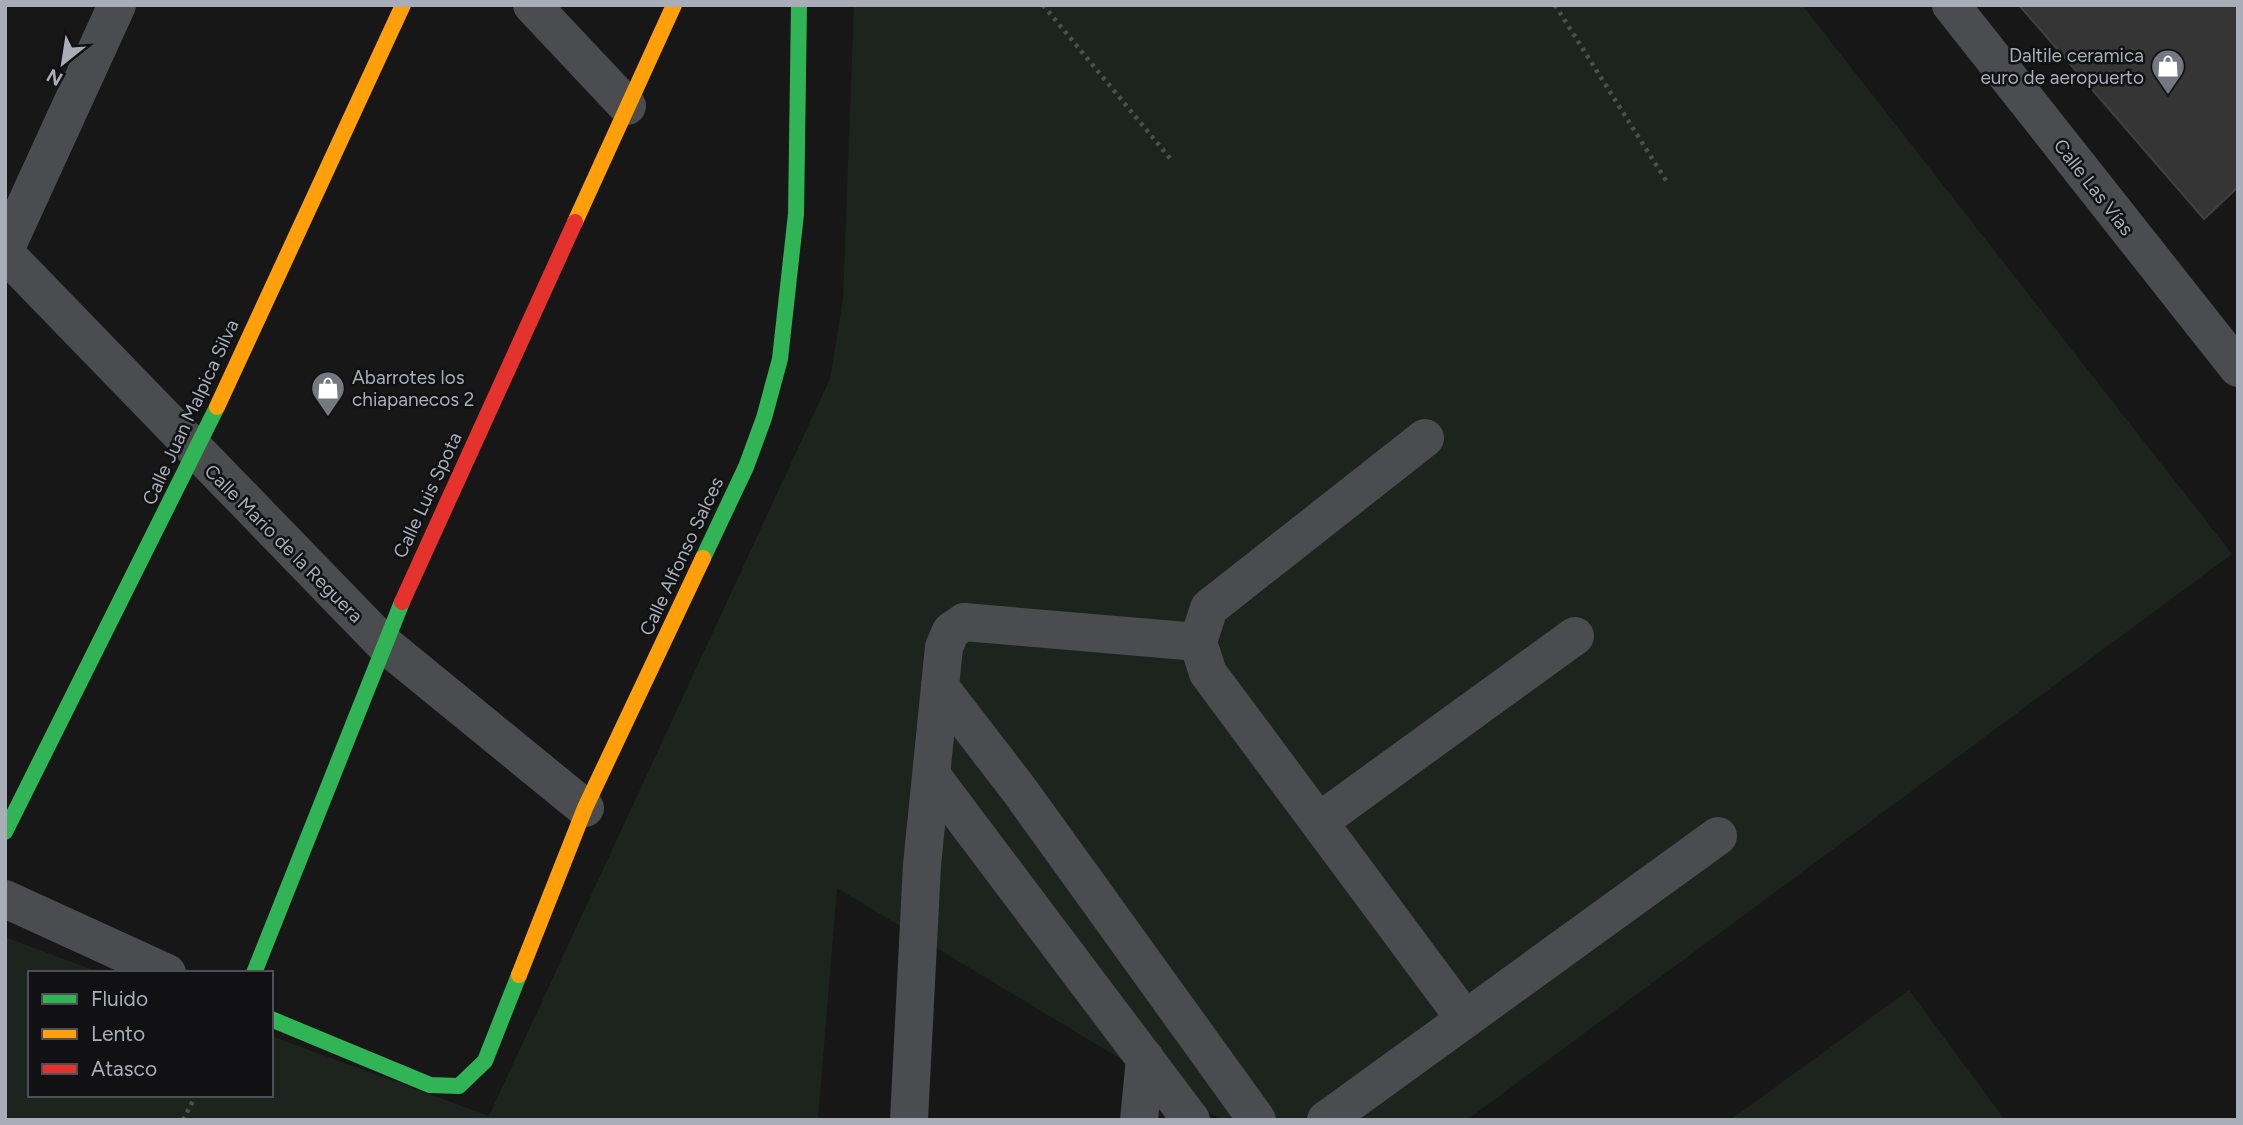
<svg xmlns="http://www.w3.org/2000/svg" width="2243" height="1125" viewBox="0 0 2243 1125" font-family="Figtree,sans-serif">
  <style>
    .green { fill: #1d241e }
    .building { fill: #353536; stroke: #3f4043; stroke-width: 2 }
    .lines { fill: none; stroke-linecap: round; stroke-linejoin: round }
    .path { stroke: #4d4e52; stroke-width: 4.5; stroke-dasharray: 3.5 5; stroke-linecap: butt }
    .street { stroke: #4b4c50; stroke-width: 38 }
    .fast { stroke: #30b455; stroke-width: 16 }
    .slow { stroke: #ff9f0a; stroke-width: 16 }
    .jam { stroke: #e5322d; stroke-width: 16 }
    .labels { text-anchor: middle; stroke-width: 5; stroke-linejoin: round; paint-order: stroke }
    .poi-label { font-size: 19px; fill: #a8adb8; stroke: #111113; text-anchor: end }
    .street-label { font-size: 19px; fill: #a8adb8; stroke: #111113 }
  </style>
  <rect width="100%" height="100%" fill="#171717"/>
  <!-- green -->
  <g class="green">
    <path d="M 854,5 L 1802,5 L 2232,554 L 1467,1120 L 1222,1120 L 837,888 L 818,1120 L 5,1120 L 5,937 L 101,973 L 30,973 L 30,1095 L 271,1095 L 271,1036 L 489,1116 L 830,379 L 843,299 Z"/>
    <path d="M 1909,990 L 2005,1120 L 1730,1120 Z"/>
  </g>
  <!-- building -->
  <path class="building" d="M 2019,5 L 2238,5 L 2238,187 L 2204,219 Z"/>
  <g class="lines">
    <!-- path -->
    <g class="path">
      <path d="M 1043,5 L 1173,162"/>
      <path d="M 1555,5 L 1667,182"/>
      <path d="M 183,1120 L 196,1095"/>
    </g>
    <!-- street -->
    <g class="street">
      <path d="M 532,5 L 627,106"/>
      <path d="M 1951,5 L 2238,368"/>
      <path d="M 5,250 L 117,5"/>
      <path d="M 5,253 L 383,643 L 585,808"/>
      <path d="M 1425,438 L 1209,608 L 1198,642 L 1208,673 L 1465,1019"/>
      <path d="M 940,687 L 1020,791 L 1257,1120"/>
      <path d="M 932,776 L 1191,1120"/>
      <path d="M 1320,821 L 1575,636"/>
      <path d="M 5,899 L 167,973"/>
      <path d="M 909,1120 L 922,865 L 944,647 L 951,631 L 964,622 L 1198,642"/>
      <path d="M 1139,1120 L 1145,1058"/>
      <path d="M 1326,1120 L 1718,836"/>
    </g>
    <!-- fast -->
    <g class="fast">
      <path d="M 703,558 L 746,467 L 764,418 L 780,359 L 796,214 L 799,5"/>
      <path d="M 5,832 L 217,407"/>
      <path d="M 254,973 L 402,602"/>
      <path d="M 271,1019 L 430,1085 L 459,1086 L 485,1061 L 519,975"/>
    </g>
    <!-- slow -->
    <g class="slow">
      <path d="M 575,222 L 674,5"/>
      <path d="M 217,407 L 403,5"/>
      <path d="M 519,975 L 585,808 L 703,558"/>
    </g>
    <!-- jam -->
    <path class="jam" d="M 402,602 L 575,222"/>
  </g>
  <!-- icons -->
  <defs>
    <g id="shop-pin" transform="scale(1.75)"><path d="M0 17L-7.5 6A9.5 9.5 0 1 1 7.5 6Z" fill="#757880" stroke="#111113"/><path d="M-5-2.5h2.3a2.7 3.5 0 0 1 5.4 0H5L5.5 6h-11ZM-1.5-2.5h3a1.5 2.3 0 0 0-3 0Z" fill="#fff"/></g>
  </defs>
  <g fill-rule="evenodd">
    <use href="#shop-pin" x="2168" y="66"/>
    <use href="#shop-pin" x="328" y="388"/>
  </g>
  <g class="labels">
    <!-- poi labels -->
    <g class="poi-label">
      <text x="2144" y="62">Daltile ceramica<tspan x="2144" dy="22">euro de aeropuerto</tspan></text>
      <text x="352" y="384" text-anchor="start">Abarrotes los<tspan x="352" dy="22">chiapanecos 2</tspan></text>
    </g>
    <!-- street labels -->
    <g class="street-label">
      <text transform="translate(2094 187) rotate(52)" y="7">Calle Las Vías</text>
      <text transform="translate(190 412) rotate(-65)" y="7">Calle Juan Malpica Silva</text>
      <text transform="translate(427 495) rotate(-65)" y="7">Calle Luis Spota</text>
      <text transform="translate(284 543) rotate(45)" y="7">Calle Mario de la Reguera</text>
      <text transform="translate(681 556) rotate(-65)" y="7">Calle Alfonso Salces</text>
    </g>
  </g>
  <!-- border -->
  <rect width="2243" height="1125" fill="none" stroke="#a8adb8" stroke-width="14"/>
  <!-- legend -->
  <rect x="28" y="971" width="245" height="126" fill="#111113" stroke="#4d4f55" stroke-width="2"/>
  <rect x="42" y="994" width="35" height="10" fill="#30b455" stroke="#4d4f55" stroke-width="2"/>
  <text x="91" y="1006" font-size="21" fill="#a8adb8">Fluido</text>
  <rect x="42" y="1029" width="35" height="10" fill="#ff9f0a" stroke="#4d4f55" stroke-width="2"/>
  <text x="91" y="1041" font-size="21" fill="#a8adb8">Lento</text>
  <rect x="42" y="1064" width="35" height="10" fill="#e5322d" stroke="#4d4f55" stroke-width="2"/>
  <text x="91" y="1076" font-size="21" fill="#a8adb8">Atasco</text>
  <!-- north arrow -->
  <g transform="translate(63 63) rotate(210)" stroke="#111113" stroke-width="5" paint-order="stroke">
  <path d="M0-5L12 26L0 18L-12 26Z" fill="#a8adb8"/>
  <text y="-10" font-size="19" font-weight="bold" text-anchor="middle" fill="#a8adb8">N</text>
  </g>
</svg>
